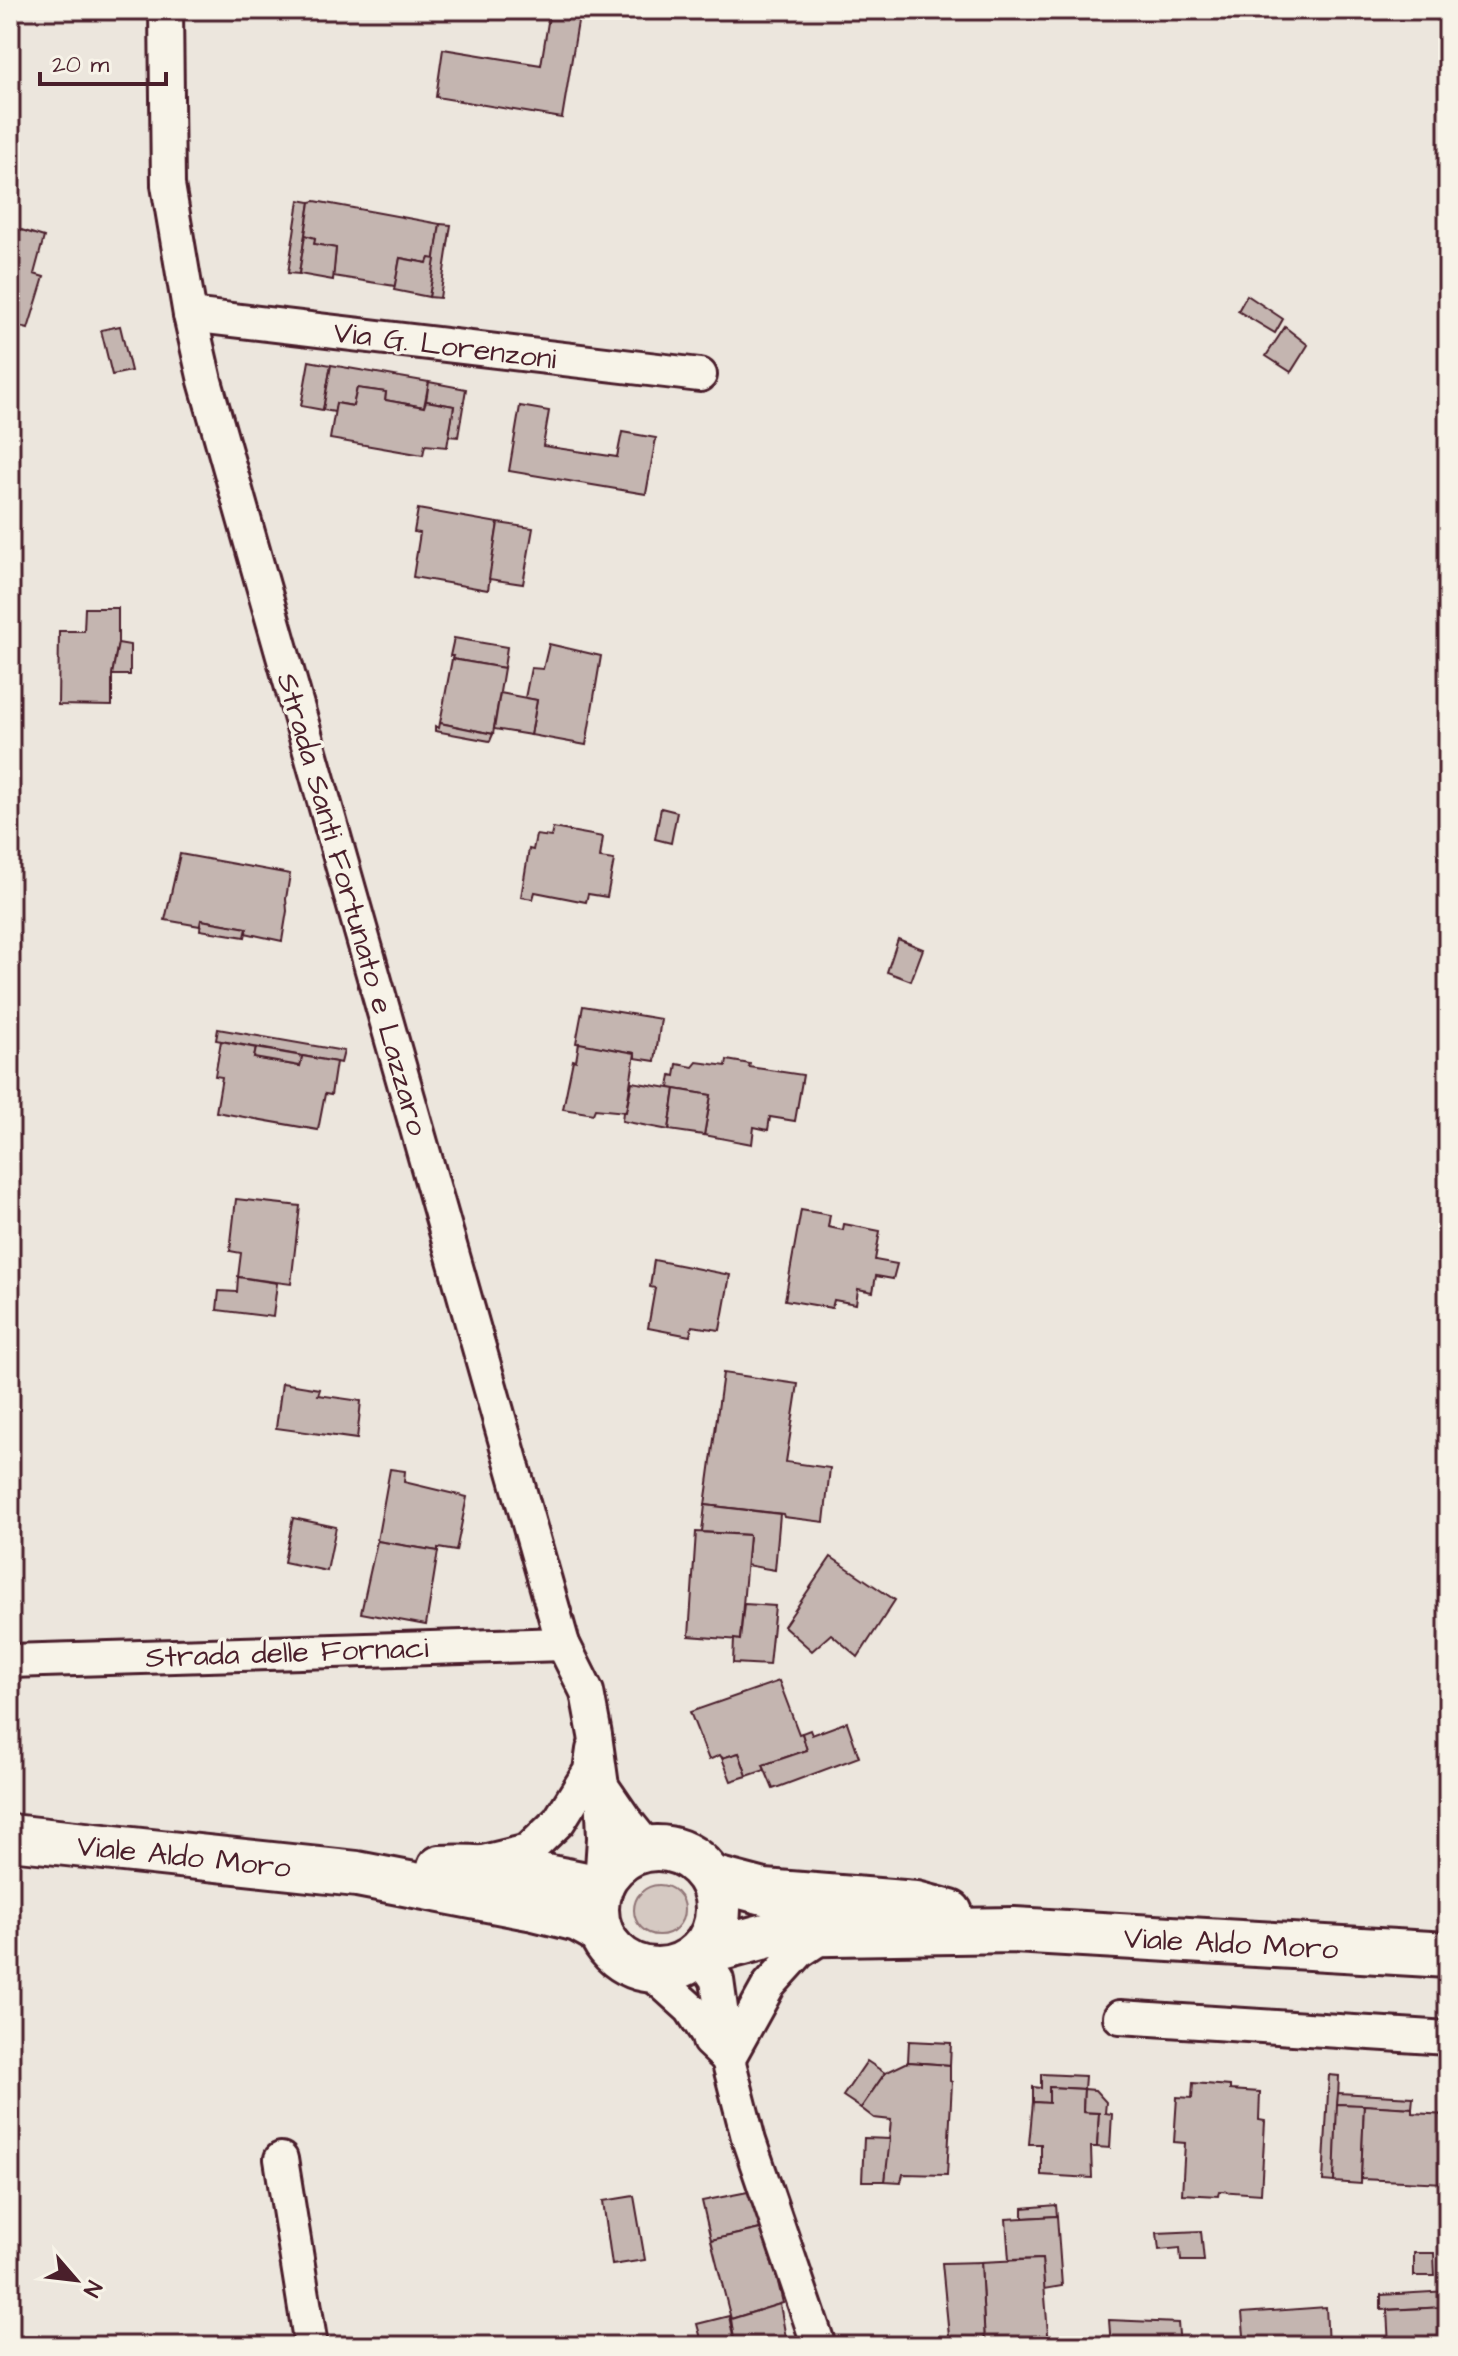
<svg xmlns="http://www.w3.org/2000/svg" width="1458" height="2356" viewBox="0 0 1458 2356" font-family="'Architects Daughter',sans-serif">
  <style>
    .green { fill: #d5c9c2; stroke: #907476; stroke-width: 2 }
    .building { fill: #c4b5b0; stroke: #4a1f2b; stroke-width: 2 }
    .lines { fill: none; stroke-linecap: round; stroke-linejoin: round }
    .minor-casing { stroke: #4a1f2b; stroke-width: 38 }
    .secondary-casing { stroke: #4a1f2b; stroke-width: 50 }
    .minor { stroke: #f7f3e8; stroke-width: 32 }
    .secondary { stroke: #f7f3e8; stroke-width: 44 }
    .labels { text-anchor: middle; stroke-width: 7; stroke-linejoin: round; paint-order: stroke }
    .street-label { font-size: 30px; fill: #4a1f2b; stroke: #f7f3e8 }
  </style>
  <rect width="100%" height="100%" fill="#ece6dd"/>
  <filter id="ink" filterUnits="userSpaceOnUse"><feTurbulence type="fractalNoise" baseFrequency=".0125" numOctaves="2"/><feDisplacementMap in="SourceGraphic" scale="16" xChannelSelector="R" yChannelSelector="G"/><feConvolveMatrix kernelMatrix="1 2 1 2 8 2 1 2 1" color-interpolation-filters="sRGB"/></filter>
  <g filter="url(#ink)">
    <!-- green -->
    <circle class="green" cx="659" cy="1910" r="25"/>
    <!-- building -->
    <g class="building">
      <path d="M 550,10 L 580,10 L 562,118 L 436,97 L 443,49 L 541,65 Z"/>
      <path d="M 299,200 L 310,202 L 299,274 L 288,273 Z"/>
      <path d="M 315,201 L 440,224 L 435,259 L 429,258 L 427,263 L 400,258 L 395,286 L 333,276 L 336,248 L 314,244 L 315,238 L 305,235 L 310,202 Z"/>
      <path d="M 10,217 L 17,219 L 15,228 L 44,237 L 34,274 L 44,277 L 28,329 L 10,324 Z"/>
      <path d="M 440,224 L 451,225 L 440,298 L 429,297 Z"/>
      <path d="M 305,235 L 315,238 L 314,244 L 336,248 L 333,280 L 299,274 Z"/>
      <path d="M 400,258 L 427,263 L 429,258 L 435,259 L 429,297 L 394,290 Z"/>
      <path d="M 1247,295 L 1283,319 L 1275,333 L 1238,311 Z"/>
      <path d="M 120,326 L 131,371 L 112,375 L 101,330 Z"/>
      <path d="M 1285,327 L 1308,345 L 1291,372 L 1266,356 Z"/>
      <path d="M 309,361 L 331,365 L 323,410 L 301,406 Z"/>
      <path d="M 331,365 L 429,382 L 424,407 L 385,400 L 386,392 L 357,388 L 353,406 L 336,403 L 335,412 L 323,410 Z"/>
      <path d="M 429,382 L 466,389 L 458,437 L 449,436 L 454,406 L 426,401 Z"/>
      <path d="M 357,388 L 386,392 L 385,400 L 424,407 L 426,401 L 454,406 L 447,447 L 425,445 L 423,455 L 330,439 L 336,403 L 353,406 Z"/>
      <path d="M 520,406 L 549,411 L 543,446 L 617,457 L 622,432 L 656,438 L 646,494 L 509,471 Z"/>
      <path d="M 418,509 L 498,523 L 488,590 L 413,577 L 420,533 L 414,532 Z"/>
      <path d="M 498,523 L 533,528 L 523,584 L 489,579 Z"/>
      <path d="M 85,608 L 118,608 L 118,643 L 112,675 L 112,706 L 58,705 L 59,631 L 84,631 Z"/>
      <path d="M 454,638 L 507,647 L 504,668 L 452,659 L 453,656 L 450,656 Z"/>
      <path d="M 118,643 L 130,645 L 130,675 L 112,675 Z"/>
      <path d="M 549,644 L 601,656 L 586,745 L 531,735 L 537,700 L 525,698 L 531,668 L 543,669 Z"/>
      <path d="M 452,659 L 504,668 L 493,734 L 440,723 Z"/>
      <path d="M 500,693 L 537,700 L 531,735 L 494,729 Z"/>
      <path d="M 440,723 L 493,734 L 490,741 L 435,731 L 435,726 L 439,728 Z"/>
      <path d="M 661,808 L 677,812 L 671,843 L 655,839 Z"/>
      <path d="M 553,828 L 603,837 L 600,858 L 614,860 L 607,897 L 588,894 L 586,902 L 535,892 L 533,899 L 521,897 L 529,849 L 533,850 L 536,835 L 551,837 Z"/>
      <path d="M 180,854 L 290,874 L 286,899 L 287,911 L 282,941 L 245,933 L 247,928 L 201,920 L 200,926 L 165,920 Z"/>
      <path d="M 201,920 L 247,928 L 245,937 L 200,930 Z"/>
      <path d="M 898,939 L 923,949 L 911,981 L 887,972 Z"/>
      <path d="M 583,1006 L 661,1019 L 655,1061 L 635,1058 L 635,1053 L 576,1043 Z"/>
      <path d="M 218,1029 L 344,1051 L 341,1063 L 216,1040 Z"/>
      <path d="M 221,1041 L 256,1048 L 254,1058 L 300,1066 L 302,1056 L 336,1062 L 331,1095 L 325,1094 L 318,1130 L 216,1112 L 222,1077 L 215,1076 Z"/>
      <path d="M 579,1043 L 635,1053 L 626,1112 L 595,1109 L 593,1114 L 563,1109 L 573,1060 L 576,1061 Z"/>
      <path d="M 256,1048 L 302,1056 L 300,1066 L 254,1058 Z"/>
      <path d="M 727,1060 L 750,1064 L 749,1067 L 803,1075 L 795,1121 L 770,1117 L 768,1130 L 754,1127 L 752,1144 L 704,1135 L 711,1095 L 669,1088 L 671,1075 L 675,1076 L 677,1064 L 693,1067 L 697,1062 L 726,1066 Z"/>
      <path d="M 632,1082 L 675,1089 L 669,1130 L 622,1121 L 623,1112 L 626,1112 Z"/>
      <path d="M 675,1089 L 711,1095 L 704,1135 L 669,1130 Z"/>
      <path d="M 236,1199 L 300,1206 L 291,1284 L 238,1277 L 241,1253 L 230,1251 Z"/>
      <path d="M 801,1210 L 830,1215 L 828,1227 L 843,1230 L 844,1224 L 880,1231 L 875,1260 L 897,1264 L 893,1279 L 876,1276 L 873,1292 L 858,1289 L 856,1304 L 834,1300 L 832,1308 L 785,1300 Z"/>
      <path d="M 654,1260 L 730,1275 L 720,1330 L 692,1326 L 690,1336 L 648,1328 L 655,1288 L 650,1287 Z"/>
      <path d="M 238,1277 L 277,1283 L 273,1317 L 217,1310 L 219,1291 L 237,1292 Z"/>
      <path d="M 723,1373 L 798,1384 L 786,1462 L 830,1468 L 824,1522 L 784,1517 L 783,1514 L 705,1505 Z"/>
      <path d="M 282,1383 L 320,1389 L 318,1395 L 361,1401 L 357,1439 L 276,1428 Z"/>
      <path d="M 390,1469 L 405,1471 L 404,1482 L 467,1497 L 456,1551 L 438,1548 L 438,1551 L 377,1541 Z"/>
      <path d="M 705,1505 L 780,1514 L 775,1570 L 746,1565 L 749,1535 L 702,1532 Z"/>
      <path d="M 293,1518 L 336,1527 L 327,1571 L 284,1562 Z"/>
      <path d="M 696,1532 L 749,1535 L 740,1640 L 689,1636 Z"/>
      <path d="M 377,1541 L 438,1551 L 426,1625 L 361,1613 Z"/>
      <path d="M 831,1557 L 895,1600 L 858,1657 L 831,1634 L 812,1651 L 784,1626 Z"/>
      <path d="M 744,1604 L 775,1606 L 769,1665 L 733,1663 L 734,1639 L 740,1640 Z"/>
      <path d="M 779,1681 L 799,1734 L 802,1733 L 807,1750 L 763,1765 L 765,1770 L 747,1776 L 739,1753 L 722,1758 L 720,1755 L 709,1760 L 690,1712 Z"/>
      <path d="M 847,1722 L 859,1757 L 773,1789 L 763,1765 L 807,1750 L 802,1733 L 810,1730 L 812,1735 Z"/>
      <path d="M 739,1753 L 747,1776 L 731,1781 L 722,1758 Z"/>
      <path d="M 909,2041 L 951,2043 L 950,2065 L 908,2062 Z"/>
      <path d="M 867,2061 L 885,2073 L 861,2108 L 843,2096 Z"/>
      <path d="M 908,2062 L 950,2065 L 950,2081 L 952,2082 L 947,2175 L 903,2174 L 901,2182 L 885,2181 L 891,2120 L 874,2118 L 861,2108 L 885,2073 Z"/>
      <path d="M 1041,2074 L 1085,2076 L 1084,2089 L 1049,2087 L 1049,2103 L 1033,2102 L 1033,2087 L 1041,2088 Z"/>
      <path d="M 1329,2075 L 1339,2076 L 1334,2182 L 1323,2181 Z"/>
      <path d="M 1193,2083 L 1230,2086 L 1230,2090 L 1260,2092 L 1259,2120 L 1265,2121 L 1261,2194 L 1219,2191 L 1218,2196 L 1182,2194 L 1185,2143 L 1174,2142 L 1177,2097 L 1192,2098 Z"/>
      <path d="M 1049,2087 L 1084,2089 L 1083,2112 L 1099,2113 L 1097,2147 L 1091,2147 L 1092,2178 L 1041,2175 L 1041,2144 L 1029,2144 L 1033,2102 L 1049,2103 Z"/>
      <path d="M 1084,2089 L 1095,2090 L 1106,2102 L 1105,2113 L 1112,2114 L 1110,2148 L 1097,2147 L 1099,2113 L 1083,2112 Z"/>
      <path d="M 1338,2093 L 1413,2097 L 1412,2108 L 1337,2104 Z"/>
      <path d="M 1337,2104 L 1364,2105 L 1361,2184 L 1334,2182 Z"/>
      <path d="M 1364,2105 L 1412,2108 L 1412,2113 L 1447,2115 L 1445,2183 L 1361,2179 Z"/>
      <path d="M 864,2138 L 890,2139 L 885,2181 L 862,2181 Z"/>
      <path d="M 758,2190 L 765,2228 L 711,2240 L 702,2201 Z"/>
      <path d="M 634,2196 L 645,2260 L 612,2265 L 603,2201 Z"/>
      <path d="M 1056,2205 L 1057,2216 L 1023,2218 L 1023,2208 Z"/>
      <path d="M 1057,2216 L 1062,2286 L 1044,2289 L 1042,2259 L 1009,2260 L 1006,2219 Z"/>
      <path d="M 765,2228 L 783,2303 L 731,2319 L 711,2240 Z"/>
      <path d="M 1201,2231 L 1204,2261 L 1181,2261 L 1180,2248 L 1159,2250 L 1157,2233 Z"/>
      <path d="M 1414,2253 L 1434,2253 L 1435,2276 L 1414,2276 Z"/>
      <path d="M 1042,2259 L 1049,2346 L 985,2346 L 981,2262 Z"/>
      <path d="M 981,2262 L 985,2346 L 950,2346 L 942,2263 Z"/>
      <path d="M 1448,2291 L 1448,2307 L 1381,2310 L 1381,2295 Z"/>
      <path d="M 780,2304 L 787,2344 L 778,2346 L 735,2346 L 731,2319 Z"/>
      <path d="M 1326,2307 L 1328,2346 L 1245,2346 L 1242,2313 Z"/>
      <path d="M 1447,2307 L 1448,2343 L 1443,2343 L 1444,2346 L 1389,2346 L 1387,2310 Z"/>
      <path d="M 729,2316 L 735,2346 L 703,2346 L 697,2324 Z"/>
      <path d="M 1109,2320 L 1178,2323 L 1180,2346 L 1111,2346 Z"/>
    </g>
    <g class="lines">
      <!-- minor casing -->
      <g class="minor-casing">
        <g id="minor">
          <path d="M 166,10 L 168,185 L 190,315 L 205,381 L 563,1644 L 587,1692 L 595,1735 L 602,1786 L 604,1838 L 601,1884"/>
          <path d="M 190,315 L 700,375"/>
          <path d="M 10,1661 L 563,1644"/>
          <path d="M 602,1786 L 624,1818 L 648,1848"/>
          <path d="M 483,1862 L 528,1851 L 559,1821 L 590,1771 L 593,1750"/>
          <path d="M 699,1954 L 717,1980 L 728,2059 L 749,2141 L 819,2346"/>
          <path d="M 648,1970 L 691,2009 L 708,2035 L 709,2041 L 726,2057"/>
          <path d="M 1120,2017 L 1448,2038"/>
          <path d="M 728,2059 L 769,1985 L 799,1952 L 826,1934"/>
          <path d="M 281,2159 L 311,2346"/>
        </g>
      </g>
      <!-- secondary casing -->
      <g class="secondary-casing">
        <g id="secondary">
          <path d="M 10,1837 L 357,1874 L 534,1908 L 578,1919 L 600,1931"/>
          <circle cx="657" cy="1909" r="61"/>
          <path d="M 440,1868 C 494,1865 547,1877 600,1888"/>
          <path d="M 711,1878 L 764,1892 L 916,1904 L 950,1913"/>
          <path d="M 699,1954 L 773,1934 L 1014,1930 L 1448,1955"/>
        </g>
      </g>
      <!-- minor -->
      <use href="#minor" class="minor"/>
      <!-- secondary -->
      <use href="#secondary" class="secondary"/>
    </g>
  </g>
  <g class="labels">
    <!-- street labels -->
    <g class="street-label">
      <text transform="translate(445 345) rotate(7)" y="10">Via G. Lorenzoni</text>
      <text transform="translate(353 904) rotate(74)" y="10">Strada Santi Fortunato e Lazzaro</text>
      <text transform="translate(287 1652) rotate(-2)" y="10">Strada delle Fornaci</text>
      <text transform="translate(184 1856) rotate(6)" y="10">Viale Aldo Moro</text>
      <text transform="translate(1231 1943) rotate(3)" y="10">Viale Aldo Moro</text>
    </g>
  </g>
  <!-- margin -->
  <rect width="1458" height="2356" fill="none" stroke="#f7f3e8" stroke-width="40"/>
  <rect x="20" y="20" width="1418" height="2316" fill="none" stroke="#4a1f2b" stroke-width="3" filter="url(#ink)"/>
  <!-- north arrow -->
  <g transform="translate(76 2280) rotate(118)" stroke="#f7f3e8" stroke-width="6" paint-order="stroke">
  <path d="M0-6L14 30L0 20L-14 30Z" fill="#4a1f2b"/>
  <text y="-12" font-size="22" font-weight="bold" text-anchor="middle" fill="#4a1f2b">N</text>
  </g>
  <!-- scale -->
  <path d="M40 72v12h126v-12" fill="none" stroke="#4a1f2b" stroke-width="4"/>
  <text x="52" y="72" font-size="24" fill="#4a1f2b" stroke="#f7f3e8" stroke-width="6" paint-order="stroke">20 m</text>
</svg>
